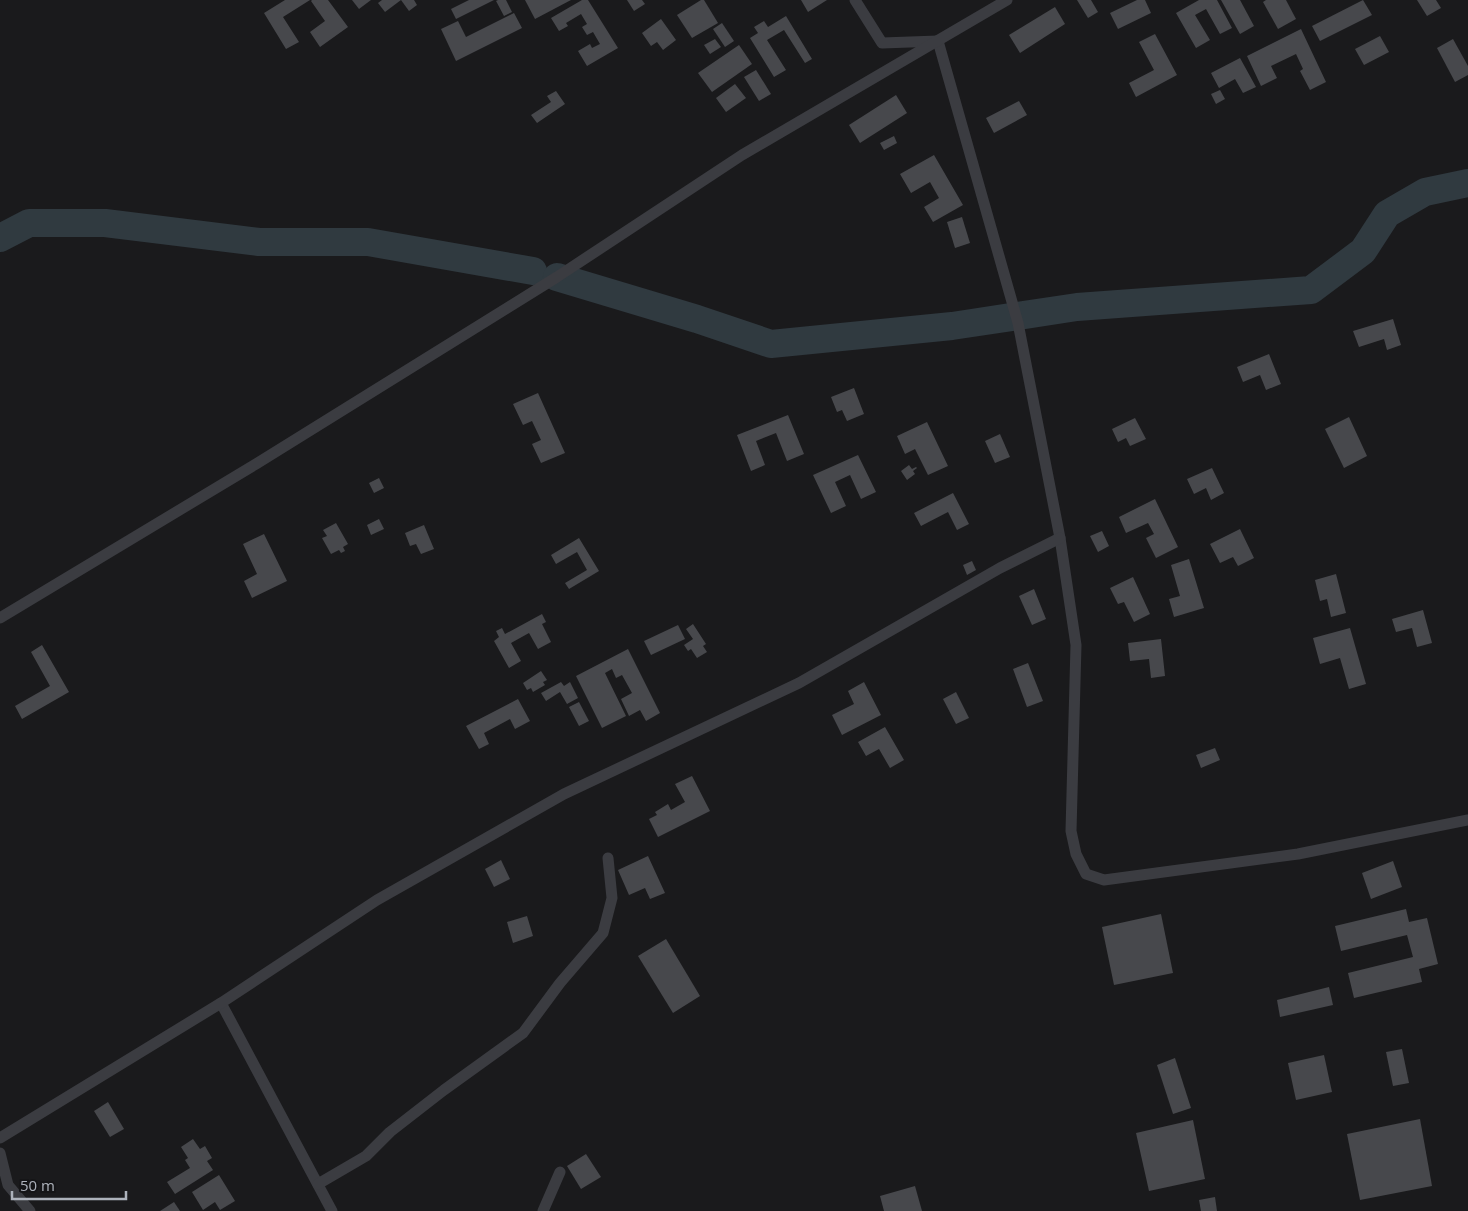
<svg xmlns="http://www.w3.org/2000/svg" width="1468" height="1211" viewBox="0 0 1468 1211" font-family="'Open Sans',sans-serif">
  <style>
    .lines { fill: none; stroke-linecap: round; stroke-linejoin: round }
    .river { stroke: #303a40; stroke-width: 28 }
    .building { fill: #47484c }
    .minor { stroke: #3b3c41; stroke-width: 11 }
  </style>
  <rect width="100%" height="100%" fill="#1a1a1c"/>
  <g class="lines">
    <!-- river -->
    <g class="river">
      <path d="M 0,238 L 29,223 L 105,223 L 259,242 L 368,242 L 533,271"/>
      <path d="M 557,277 L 697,319 L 771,344 L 952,326 L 1077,307 L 1311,290 L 1363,251 L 1387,214 L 1425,192 L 1468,183"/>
    </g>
  </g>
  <!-- building -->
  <g class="building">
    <path d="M 285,0 L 310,0 L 283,17 L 299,42 L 286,49 L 264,13 Z"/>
    <path d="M 312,0 L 328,0 L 348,27 L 320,47 L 310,32 L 325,21 L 311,1 Z"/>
    <path d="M 352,0 L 371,0 L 359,9 Z"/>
    <path d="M 382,0 L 401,0 L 385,12 L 378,3 Z"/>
    <path d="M 401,0 L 414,0 L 417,5 L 409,11 Z"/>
    <path d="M 469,0 L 494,0 L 456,19 L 451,9 Z"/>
    <path d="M 498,0 L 506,0 L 512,12 L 504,16 L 496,1 Z"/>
    <path d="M 525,0 L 571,0 L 535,19 Z"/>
    <path d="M 582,0 L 588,0 L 618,48 L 587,66 L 578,51 L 590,44 L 592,48 L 600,44 L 593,32 L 587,35 L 582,27 L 587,24 L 581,14 L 566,23 L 568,26 L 559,31 L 551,18 Z"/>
    <path d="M 627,0 L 642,0 L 645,4 L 634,11 Z"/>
    <path d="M 701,0 L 704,0 L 718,23 L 692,38 L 677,15 Z"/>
    <path d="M 801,0 L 827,0 L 808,12 Z"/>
    <path d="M 1077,0 L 1091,0 L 1098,12 L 1088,18 Z"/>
    <path d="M 1137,0 L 1145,0 L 1151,13 L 1118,29 L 1110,13 Z"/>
    <path d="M 1199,0 L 1217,0 L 1232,28 L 1220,34 L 1206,9 L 1195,15 L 1210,40 L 1196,48 L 1176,13 Z"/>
    <path d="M 1221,0 L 1240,0 L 1254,26 L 1240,34 Z"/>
    <path d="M 1266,0 L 1286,0 L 1296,19 L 1278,29 L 1263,2 Z"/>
    <path d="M 1363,0 L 1372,15 L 1320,41 L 1312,26 Z"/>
    <path d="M 1417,0 L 1436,0 L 1441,8 L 1427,16 Z"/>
    <path d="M 1055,7 L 1065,24 L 1020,53 L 1009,35 Z"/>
    <path d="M 514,13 L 522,28 L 456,61 L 441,29 L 458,21 L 466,37 Z"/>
    <path d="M 786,16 L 812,59 L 805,63 L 784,30 L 767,40 L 786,70 L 774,77 L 750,38 L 758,33 L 754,27 L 764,21 L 768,27 Z"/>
    <path d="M 661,19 L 676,40 L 663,50 L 657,42 L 651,46 L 642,33 Z"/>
    <path d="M 722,23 L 734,41 L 725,47 L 713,29 Z"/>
    <path d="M 1301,29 L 1326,82 L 1310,90 L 1300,71 L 1303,69 L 1296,54 L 1271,66 L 1277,78 L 1261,86 L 1247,56 Z"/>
    <path d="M 1155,34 L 1177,75 L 1136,97 L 1129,83 L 1154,70 L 1139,42 Z"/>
    <path d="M 1380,36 L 1389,52 L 1364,65 L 1355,49 Z"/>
    <path d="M 715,39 L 721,47 L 710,54 L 704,45 Z"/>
    <path d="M 1453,39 L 1468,66 L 1468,75 L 1455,82 L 1437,48 Z"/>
    <path d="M 739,45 L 752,64 L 712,92 L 698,73 Z"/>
    <path d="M 1240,58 L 1256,87 L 1243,93 L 1235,79 L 1219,88 L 1211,73 Z"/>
    <path d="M 756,70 L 771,94 L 759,101 L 744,77 Z"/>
    <path d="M 735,84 L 746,98 L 726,112 L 716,98 Z"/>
    <path d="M 1220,90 L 1225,99 L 1216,104 L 1211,94 Z"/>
    <path d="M 556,91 L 565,104 L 537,123 L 531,115 L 551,102 L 547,96 Z"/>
    <path d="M 896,95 L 907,113 L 860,143 L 849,125 Z"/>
    <path d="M 1019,101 L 1027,115 L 994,133 L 986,118 Z"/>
    <path d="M 894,136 L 897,143 L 884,150 L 880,143 Z"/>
    <path d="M 934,155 L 963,205 L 933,222 L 924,207 L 939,198 L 930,182 L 911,193 L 900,174 Z"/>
    <path d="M 962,217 L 970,243 L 955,248 L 947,222 Z"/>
    <path d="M 1393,319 L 1401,345 L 1387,350 L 1384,339 L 1359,347 L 1353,331 Z"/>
    <path d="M 1269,354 L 1281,384 L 1266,390 L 1260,375 L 1243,382 L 1237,367 Z"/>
    <path d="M 854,388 L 864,414 L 847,421 L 842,410 L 837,412 L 831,397 Z"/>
    <path d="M 538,393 L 565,453 L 541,463 L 532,444 L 541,440 L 532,421 L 523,425 L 513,404 Z"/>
    <path d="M 788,415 L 804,454 L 787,461 L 776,433 L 756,441 L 765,465 L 751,471 L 737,435 Z"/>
    <path d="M 1349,417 L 1367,456 L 1344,468 L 1325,429 Z"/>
    <path d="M 1135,418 L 1146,439 L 1130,446 L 1126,438 L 1118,442 L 1112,429 Z"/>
    <path d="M 927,422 L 948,466 L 928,475 L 915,449 L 905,454 L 897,436 Z"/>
    <path d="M 1000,434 L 1010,457 L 995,463 L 985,441 Z"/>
    <path d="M 858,455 L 876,492 L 861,499 L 850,475 L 835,482 L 846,506 L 831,513 L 813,475 Z"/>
    <path d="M 909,465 L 912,469 L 916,467 L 917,468 L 913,471 L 915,474 L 907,480 L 901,471 Z"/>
    <path d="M 1212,468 L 1224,493 L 1211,500 L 1206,488 L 1194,494 L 1187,479 Z"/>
    <path d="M 379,478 L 384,488 L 374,493 L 369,483 Z"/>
    <path d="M 953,493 L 969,524 L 957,530 L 948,512 L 921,526 L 914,513 Z"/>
    <path d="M 1155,499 L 1178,547 L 1156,558 L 1146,538 L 1154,534 L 1148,523 L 1126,533 L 1119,517 Z"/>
    <path d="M 379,519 L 384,529 L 371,535 L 367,525 Z"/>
    <path d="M 336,523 L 348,544 L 343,547 L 345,551 L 341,553 L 339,550 L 331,554 L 322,538 L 327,536 L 323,530 Z"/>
    <path d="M 424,525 L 434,549 L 421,554 L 416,544 L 410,546 L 405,533 Z"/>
    <path d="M 1240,529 L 1254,558 L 1238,566 L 1233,557 L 1220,563 L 1210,544 Z"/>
    <path d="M 1102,531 L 1109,546 L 1098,552 L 1090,536 Z"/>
    <path d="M 264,534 L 287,581 L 252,598 L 244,581 L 257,574 L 243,544 Z"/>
    <path d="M 579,538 L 599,571 L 569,589 L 565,583 L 587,570 L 577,552 L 556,564 L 551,555 Z"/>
    <path d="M 1189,559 L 1204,608 L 1174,617 L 1169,599 L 1180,596 L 1171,565 Z"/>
    <path d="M 972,561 L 976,570 L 967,575 L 963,565 Z"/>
    <path d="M 1336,574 L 1346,613 L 1331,617 L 1327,599 L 1320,601 L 1315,580 Z"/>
    <path d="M 1133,577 L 1150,614 L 1134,622 L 1124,602 L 1118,604 L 1110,588 Z"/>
    <path d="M 1034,589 L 1046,619 L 1032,625 L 1019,596 Z"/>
    <path d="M 1423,610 L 1432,643 L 1417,647 L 1412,628 L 1396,632 L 1392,619 Z"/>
    <path d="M 542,614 L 546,622 L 542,624 L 551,642 L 538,649 L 529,633 L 511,643 L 521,661 L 509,668 L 494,641 L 499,637 L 496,631 L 502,628 L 505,634 Z"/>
    <path d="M 693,624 L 706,644 L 703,646 L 707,652 L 697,658 L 691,649 L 688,651 L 684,645 L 693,639 L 686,629 Z"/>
    <path d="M 678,625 L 685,639 L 651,655 L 644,641 Z"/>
    <path d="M 1350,628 L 1366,684 L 1349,689 L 1340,658 L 1320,664 L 1313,638 Z"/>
    <path d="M 1161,639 L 1165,676 L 1151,678 L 1149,659 L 1130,661 L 1128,643 Z"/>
    <path d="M 42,645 L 69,692 L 22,719 L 15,706 L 50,686 L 31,652 Z"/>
    <path d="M 628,649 L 660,713 L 646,721 L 640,710 L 629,716 L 621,699 L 632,693 L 622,675 L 616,678 L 612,669 L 605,673 L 626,716 L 602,728 L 576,676 Z"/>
    <path d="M 1028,663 L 1043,701 L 1027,707 L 1013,669 Z"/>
    <path d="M 541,671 L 547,680 L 543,682 L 545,685 L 533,692 L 531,688 L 527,690 L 523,683 Z"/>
    <path d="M 561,682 L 564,686 L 570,682 L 578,698 L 567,704 L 560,692 L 546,701 L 541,693 Z"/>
    <path d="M 864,682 L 881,715 L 842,735 L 832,715 L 854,704 L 848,691 Z"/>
    <path d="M 956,692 L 969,718 L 956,724 L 943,699 Z"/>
    <path d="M 518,699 L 530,721 L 515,729 L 510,719 L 484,733 L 489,744 L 479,749 L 466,726 Z"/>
    <path d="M 579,702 L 589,721 L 579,726 L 569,707 Z"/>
    <path d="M 885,727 L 904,760 L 890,768 L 879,749 L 866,756 L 858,742 Z"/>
    <path d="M 1215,748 L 1220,760 L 1201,768 L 1196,755 Z"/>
    <path d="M 692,776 L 710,811 L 658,837 L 649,819 L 657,815 L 655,812 L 668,804 L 671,810 L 685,802 L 675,784 Z"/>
    <path d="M 648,856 L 665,893 L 650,899 L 645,888 L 629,895 L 618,870 Z"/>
    <path d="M 501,860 L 510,879 L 494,887 L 485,869 Z"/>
    <path d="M 1393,861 L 1402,887 L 1371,899 L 1362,873 Z"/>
    <path d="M 1406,909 L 1409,922 L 1427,918 L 1438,964 L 1419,969 L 1422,982 L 1354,998 L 1348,973 L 1413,957 L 1407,935 L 1341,951 L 1335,926 Z"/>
    <path d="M 1161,914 L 1173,973 L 1114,985 L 1102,927 Z"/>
    <path d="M 527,916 L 533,936 L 513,943 L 507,922 Z"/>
    <path d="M 666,939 L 700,996 L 673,1013 L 638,956 Z"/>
    <path d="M 1329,987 L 1333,1005 L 1280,1017 L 1277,1000 Z"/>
    <path d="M 1402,1049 L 1409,1083 L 1393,1086 L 1386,1052 Z"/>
    <path d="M 1324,1055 L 1332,1092 L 1296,1100 L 1288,1063 Z"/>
    <path d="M 1175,1058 L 1191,1108 L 1173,1114 L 1157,1065 Z"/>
    <path d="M 108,1102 L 124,1129 L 110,1137 L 94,1111 Z"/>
    <path d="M 1420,1119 L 1432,1186 L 1360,1200 L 1347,1134 Z"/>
    <path d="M 1193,1120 L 1205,1179 L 1149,1191 L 1136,1133 Z"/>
    <path d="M 193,1139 L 200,1149 L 205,1146 L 212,1158 L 207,1161 L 213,1170 L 175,1194 L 167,1182 L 190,1168 L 185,1160 L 188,1158 L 181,1147 Z"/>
    <path d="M 586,1154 L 601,1177 L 581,1189 L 567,1166 Z"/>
    <path d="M 219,1175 L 235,1201 L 220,1210 L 215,1202 L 203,1210 L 192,1192 Z"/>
    <path d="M 915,1186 L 922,1211 L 884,1211 L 880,1196 Z"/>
    <path d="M 1215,1197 L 1217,1211 L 1201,1211 L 1199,1200 Z"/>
    <path d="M 174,1202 L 180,1211 L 160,1211 Z"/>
  </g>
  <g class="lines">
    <!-- minor -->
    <g class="minor">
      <path d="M 855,0 L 882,43 L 938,41 L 1018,323 L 1060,538 L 1076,645 L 1071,831 L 1076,854 L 1086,874 L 1104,880 L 1298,854 L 1468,820"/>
      <path d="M 0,618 L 256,464 L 557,277 L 742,155 L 1007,0"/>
      <path d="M 221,1003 L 332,1211"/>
      <path d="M 0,1138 L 221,1003 L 377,900 L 564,794 L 799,683 L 1000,568 L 1060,538"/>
      <path d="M 0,1153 L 8,1185 L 30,1211"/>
      <path d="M 318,1184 L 366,1156 L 390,1132 L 444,1090 L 523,1033 L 560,983 L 603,933 L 612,898 L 608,858"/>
      <path d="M 543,1211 L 560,1172"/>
    </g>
  </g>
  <!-- scale -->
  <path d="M12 1191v8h114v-8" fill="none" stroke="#adb2bb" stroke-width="2.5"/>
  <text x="20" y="1191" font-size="15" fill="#adb2bb" stroke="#151517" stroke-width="4" paint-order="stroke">50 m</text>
</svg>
